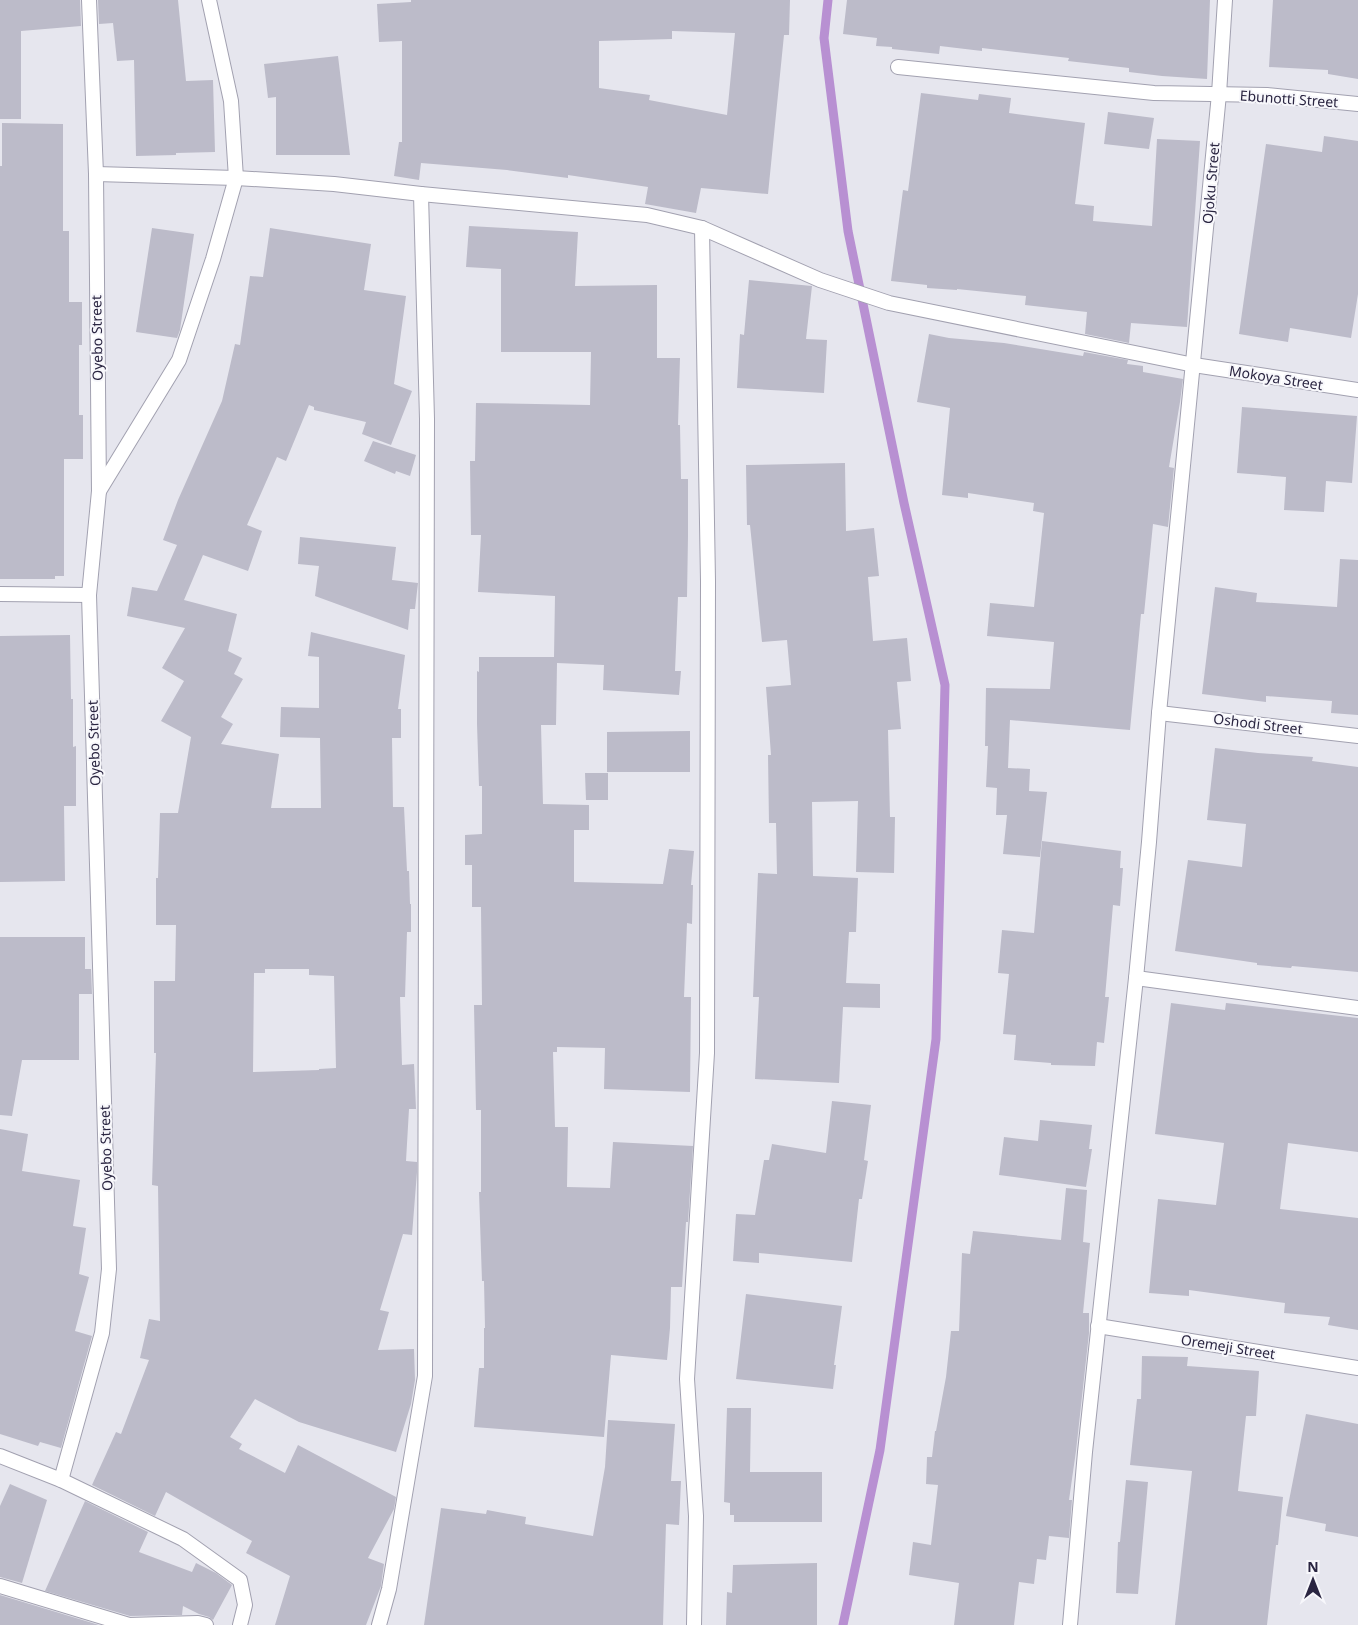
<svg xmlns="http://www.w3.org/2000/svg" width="1358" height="1625" viewBox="0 0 1358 1625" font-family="'Noto Sans',sans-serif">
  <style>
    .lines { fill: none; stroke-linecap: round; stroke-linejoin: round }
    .stream { stroke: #b890d2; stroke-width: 9 }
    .building { fill: #bcbbc9; fill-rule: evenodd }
    .minor-casing { stroke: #a2a1b0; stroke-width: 16 }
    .minor { stroke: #fff; stroke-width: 14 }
    .labels { text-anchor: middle; stroke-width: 4; stroke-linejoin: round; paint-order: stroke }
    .street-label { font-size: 14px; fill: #2a2541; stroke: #f7f7fb }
  </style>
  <rect width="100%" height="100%" fill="#e6e6ee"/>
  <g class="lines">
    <!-- stream -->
    <path class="stream" d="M 828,0 L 824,38 L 848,231 L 904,503 L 945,685 L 936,1039 L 880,1450 L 843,1625"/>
  </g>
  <!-- building -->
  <g class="building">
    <path d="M 0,0 L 80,0 L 81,26 L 21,31 L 21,119 L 0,119 Z"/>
    <path d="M 98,0 L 178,0 L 186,81 L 213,80 L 215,152 L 176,153 L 176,155 L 136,156 L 134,60 L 117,61 L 113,23 L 99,24 Z"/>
    <path d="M 411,0 L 790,0 L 789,35 L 784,35 L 768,194 L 701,188 L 696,213 L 645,204 L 648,187 L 568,175 L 568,178 L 507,170 L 421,163 L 419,180 L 394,176 L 399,142 L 402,142 L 402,41 L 379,42 L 377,4 L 411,2 ZM 672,31 L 735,33 L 727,115 L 649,100 L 650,95 L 599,88 L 599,41 L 672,39 Z"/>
    <path d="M 847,0 L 1210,0 L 1207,79 L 1162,76 L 1129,72 L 1129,68 L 1068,61 L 1069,58 L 982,48 L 982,51 L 940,46 L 939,54 L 892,49 L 892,47 L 876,46 L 877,38 L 843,34 Z"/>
    <path d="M 1273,0 L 1358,0 L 1358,79 L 1328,74 L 1328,70 L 1269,67 Z"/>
    <path d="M 338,56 L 350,155 L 276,155 L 276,97 L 268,98 L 264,64 Z"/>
    <path d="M 921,93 L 978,100 L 979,94 L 1011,98 L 1009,113 L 1085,123 L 1075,204 L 1094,206 L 1093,221 L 1152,226 L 1157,139 L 1200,141 L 1187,327 L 1131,323 L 1129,343 L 1085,334 L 1087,312 L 1025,305 L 1026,296 L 957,289 L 957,290 L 927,288 L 927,285 L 891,281 L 903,190 L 908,191 Z"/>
    <path d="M 1108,112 L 1154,118 L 1149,149 L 1104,144 Z"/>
    <path d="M 2,123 L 63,124 L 63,231 L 69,231 L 69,302 L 82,302 L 82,345 L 79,345 L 79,415 L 83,415 L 83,459 L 64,459 L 64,576 L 55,576 L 55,579 L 0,579 L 0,166 L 2,166 Z"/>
    <path d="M 1324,136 L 1358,141 L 1358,294 L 1351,338 L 1290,328 L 1288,342 L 1239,334 L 1266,144 L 1322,152 Z"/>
    <path d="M 469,226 L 578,232 L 575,286 L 657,285 L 657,358 L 680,358 L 678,425 L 680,425 L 681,479 L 688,479 L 688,536 L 687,597 L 678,597 L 675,671 L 681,671 L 679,695 L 603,690 L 604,665 L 557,663 L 556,725 L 541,725 L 543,804 L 589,805 L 589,830 L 574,830 L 574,882 L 663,884 L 669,849 L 694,851 L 691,885 L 693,885 L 692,924 L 687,923 L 684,997 L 691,997 L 690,1092 L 604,1089 L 605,1048 L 557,1047 L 557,1052 L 553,1052 L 555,1127 L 568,1127 L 567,1187 L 610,1188 L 613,1142 L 693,1146 L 688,1222 L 686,1222 L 682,1287 L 671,1287 L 670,1328 L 667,1360 L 611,1355 L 604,1437 L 474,1427 L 479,1368 L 484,1368 L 484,1328 L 485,1328 L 484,1281 L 482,1281 L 479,1192 L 481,1192 L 481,1110 L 476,1110 L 474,1005 L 482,1005 L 481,907 L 472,907 L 472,865 L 465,865 L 465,835 L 482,834 L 482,786 L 479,786 L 477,724 L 477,671 L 479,672 L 479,657 L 554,657 L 555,596 L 478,592 L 481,535 L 471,535 L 470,461 L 475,461 L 476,403 L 590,405 L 591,352 L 501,352 L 501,269 L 466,267 Z"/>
    <path d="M 152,228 L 194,234 L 180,330 L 177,338 L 136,332 Z"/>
    <path d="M 270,228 L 371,244 L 364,290 L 406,296 L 394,384 L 412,391 L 391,445 L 362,434 L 366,422 L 314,410 L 314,407 L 309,405 L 286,461 L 277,457 L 247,525 L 262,531 L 248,571 L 203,555 L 184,600 L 237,614 L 228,651 L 242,658 L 234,674 L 243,679 L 221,717 L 233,724 L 221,744 L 279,754 L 271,808 L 321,808 L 320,738 L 280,737 L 281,707 L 319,708 L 319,657 L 308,656 L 311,632 L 405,655 L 398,709 L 401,709 L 401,738 L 392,738 L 393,807 L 404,807 L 407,871 L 409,871 L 410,904 L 411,904 L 411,932 L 407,932 L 405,997 L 400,997 L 402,1065 L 414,1064 L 416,1109 L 409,1109 L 406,1161 L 417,1162 L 417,1172 L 412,1235 L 403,1234 L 380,1310 L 389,1312 L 378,1350 L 414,1349 L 415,1380 L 411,1404 L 396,1452 L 299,1422 L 255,1399 L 230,1437 L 242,1444 L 239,1449 L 285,1473 L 298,1445 L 396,1497 L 394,1509 L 368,1558 L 384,1564 L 381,1586 L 366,1625 L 275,1625 L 290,1576 L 246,1553 L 252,1541 L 166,1492 L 155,1516 L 92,1485 L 116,1432 L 121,1434 L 149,1360 L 140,1358 L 149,1319 L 160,1321 L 158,1186 L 152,1185 L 156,1053 L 154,1053 L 154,981 L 175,981 L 176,925 L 156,925 L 156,878 L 158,878 L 160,813 L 178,813 L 191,737 L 161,721 L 184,681 L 162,668 L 185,628 L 127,616 L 132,587 L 157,591 L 177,545 L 163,540 L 178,500 L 222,401 L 235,344 L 240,345 L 250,276 L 263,277 ZM 265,969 L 309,969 L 309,975 L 334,976 L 336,1068 L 319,1069 L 319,1070 L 253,1072 L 254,973 L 265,973 Z"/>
    <path d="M 749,280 L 812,286 L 806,339 L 827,340 L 824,393 L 737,388 L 740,334 L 744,335 Z"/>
    <path d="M 929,334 L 949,338 L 1004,343 L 1083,356 L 1084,352 L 1128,360 L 1127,364 L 1143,366 L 1143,372 L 1183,379 L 1180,402 L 1169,467 L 1174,468 L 1168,527 L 1153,524 L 1144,614 L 1141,614 L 1130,730 L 1010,720 L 1008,768 L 1030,769 L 1029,791 L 1047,792 L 1040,857 L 1003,854 L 1007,815 L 996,815 L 997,788 L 986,787 L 988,746 L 985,746 L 986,688 L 1050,689 L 1054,642 L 987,636 L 990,603 L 1034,607 L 1044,513 L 1033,511 L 1034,503 L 968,493 L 968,498 L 942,495 L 950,408 L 917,402 Z"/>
    <path d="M 1242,407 L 1357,416 L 1352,483 L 1326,481 L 1324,512 L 1284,510 L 1286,477 L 1237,473 Z"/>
    <path d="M 373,441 L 416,455 L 410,476 L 396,471 L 395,474 L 364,461 Z"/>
    <path d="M 845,463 L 846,531 L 874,528 L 879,576 L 868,577 L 873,641 L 907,638 L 911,681 L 897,682 L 901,729 L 888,730 L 890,817 L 895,817 L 894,873 L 856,872 L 858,801 L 812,802 L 813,876 L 858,878 L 856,932 L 849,932 L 846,983 L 880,984 L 880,1008 L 843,1007 L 839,1083 L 755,1079 L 759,997 L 753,997 L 758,873 L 777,874 L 776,823 L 769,823 L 768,755 L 771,755 L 766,687 L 791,685 L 787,640 L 762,642 L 750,525 L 747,525 L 746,465 Z"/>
    <path d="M 300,537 L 396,547 L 392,580 L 418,583 L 415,609 L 410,609 L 408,630 L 315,596 L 319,566 L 298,564 Z"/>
    <path d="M 1340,559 L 1358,560 L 1358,715 L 1331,713 L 1332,701 L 1266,696 L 1266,702 L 1202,694 L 1215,587 L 1257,593 L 1256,602 L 1337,607 Z"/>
    <path d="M 70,635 L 71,699 L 73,699 L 73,747 L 76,746 L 76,806 L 64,806 L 65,881 L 0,882 L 0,636 Z"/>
    <path d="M 690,731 L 690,772 L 607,772 L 607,732 Z"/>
    <path d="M 1215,748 L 1258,753 L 1313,757 L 1312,761 L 1358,767 L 1358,972 L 1292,966 L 1291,968 L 1257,965 L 1257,963 L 1175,951 L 1188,860 L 1242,867 L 1246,824 L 1207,820 Z"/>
    <path d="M 585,773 L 608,773 L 608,800 L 586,800 Z"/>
    <path d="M 1042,841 L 1121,851 L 1120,868 L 1123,868 L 1120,906 L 1113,905 L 1105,997 L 1109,997 L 1104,1043 L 1097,1042 L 1095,1066 L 1051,1065 L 1051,1063 L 1014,1060 L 1016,1035 L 1003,1034 L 1009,974 L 998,973 L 1002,930 L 1034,933 Z"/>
    <path d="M 0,937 L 85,937 L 85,969 L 91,969 L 92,994 L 79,994 L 79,1060 L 22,1060 L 12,1116 L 0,1115 Z"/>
    <path d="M 1171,1003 L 1225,1010 L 1226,1003 L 1358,1018 L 1358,1152 L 1288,1143 L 1280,1209 L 1358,1218 L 1358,1330 L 1328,1325 L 1330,1317 L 1284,1313 L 1285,1303 L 1189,1290 L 1189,1296 L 1149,1293 L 1158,1199 L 1216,1205 L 1224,1143 L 1155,1134 Z"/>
    <path d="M 832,1101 L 871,1105 L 864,1160 L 868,1161 L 862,1199 L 859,1199 L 852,1262 L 759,1253 L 759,1263 L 733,1261 L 736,1214 L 755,1215 L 764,1160 L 769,1160 L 772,1144 L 826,1153 Z"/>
    <path d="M 1040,1120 L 1092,1125 L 1089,1149 L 1092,1149 L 1086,1187 L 999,1175 L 1004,1137 L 1038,1141 Z"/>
    <path d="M 0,1129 L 28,1134 L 22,1171 L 80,1180 L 73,1226 L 86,1228 L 79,1274 L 89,1277 L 75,1331 L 92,1336 L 61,1448 L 40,1442 L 38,1446 L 0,1434 Z"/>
    <path d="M 1066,1188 L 1087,1190 L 1083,1242 L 1090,1243 L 1083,1313 L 1089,1313 L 1089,1333 L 1076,1451 L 1069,1500 L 1072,1500 L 1069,1538 L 1049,1536 L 1046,1560 L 1037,1559 L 1034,1584 L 1019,1582 L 1014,1625 L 954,1625 L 959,1583 L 909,1575 L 913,1542 L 931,1545 L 938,1485 L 926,1484 L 927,1457 L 932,1457 L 935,1431 L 936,1431 L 946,1377 L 951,1331 L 959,1331 L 962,1253 L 970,1254 L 973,1231 L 1061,1240 Z"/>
    <path d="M 746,1294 L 842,1306 L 834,1365 L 836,1365 L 833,1389 L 736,1379 Z"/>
    <path d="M 1142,1356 L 1188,1357 L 1187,1366 L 1259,1371 L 1256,1416 L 1246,1416 L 1238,1491 L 1283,1497 L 1278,1545 L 1276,1545 L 1267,1625 L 1175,1625 L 1192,1471 L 1130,1465 L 1137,1399 L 1141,1399 Z"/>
    <path d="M 727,1408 L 751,1408 L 750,1472 L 822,1472 L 822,1522 L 734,1522 L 734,1515 L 730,1515 L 730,1503 L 724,1502 Z"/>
    <path d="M 1306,1414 L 1358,1424 L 1358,1537 L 1325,1531 L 1326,1524 L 1286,1516 Z"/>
    <path d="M 608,1420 L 675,1424 L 671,1481 L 681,1481 L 679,1525 L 666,1524 L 663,1625 L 424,1625 L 441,1508 L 486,1514 L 487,1510 L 526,1517 L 525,1524 L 593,1536 L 605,1467 Z"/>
    <path d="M 1126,1480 L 1148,1482 L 1138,1594 L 1116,1593 L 1118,1542 L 1120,1542 Z"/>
    <path d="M 10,1484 L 47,1500 L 22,1583 L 0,1577 L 0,1506 Z"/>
    <path d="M 85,1501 L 148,1532 L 139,1552 L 192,1572 L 196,1563 L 216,1573 L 232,1585 L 213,1620 L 209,1617 L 199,1614 L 183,1606 L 182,1615 L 130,1616 L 45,1591 Z"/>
    <path d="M 817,1563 L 817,1625 L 726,1625 L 727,1592 L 732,1593 L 733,1565 Z"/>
    <path d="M 0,1595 L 99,1625 L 0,1625 Z"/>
  </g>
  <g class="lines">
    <!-- minor casing -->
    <g class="minor-casing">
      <g id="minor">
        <path d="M 898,67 L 1154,93 L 1267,95 L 1358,104"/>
        <path d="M 96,174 L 236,178 L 334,184 L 421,194 L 647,215 L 702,228 L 820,280 L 889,303 L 1194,365 L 1358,390"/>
        <path d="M 99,491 L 179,360 L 213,259 L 236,178 L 231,101 L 209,0"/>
        <path d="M 0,594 L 89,595"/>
        <path d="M 1159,713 L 1358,736"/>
        <path d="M 1136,978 L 1358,1008"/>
        <path d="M 1098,1326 L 1358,1368"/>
        <path d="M 0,1456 L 61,1480 L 183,1539 L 240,1580 L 245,1605 L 240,1625"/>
        <path d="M 61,1480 L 102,1333 L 109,1269 L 89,595 L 99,491 L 96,174 L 89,0"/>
        <path d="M 0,1586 L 129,1625 L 198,1623 L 206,1625"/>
        <path d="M 379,1625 L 389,1589 L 425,1376 L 427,419 L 421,194"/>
        <path d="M 694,1625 L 696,1516 L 687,1379 L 707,1053 L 708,581 L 702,228"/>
        <path d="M 1070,1625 L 1085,1452 L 1136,978 L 1149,842 L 1159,713 L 1219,94 L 1225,0"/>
      </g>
    </g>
    <!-- minor -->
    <use href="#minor" class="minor"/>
  </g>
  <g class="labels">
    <!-- street labels -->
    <g class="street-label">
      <text transform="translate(1289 99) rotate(4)" y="5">Ebunotti Street</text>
      <text transform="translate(1211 183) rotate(-85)" y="5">Ojoku Street</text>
      <text transform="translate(97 338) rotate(-91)" y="5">Oyebo Street</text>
      <text transform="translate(1276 378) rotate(9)" y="5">Mokoya Street</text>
      <text transform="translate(1258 724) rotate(7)" y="5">Oshodi Street</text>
      <text transform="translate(94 743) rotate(-92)" y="5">Oyebo Street</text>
      <text transform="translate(106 1148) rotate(-92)" y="5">Oyebo Street</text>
      <text transform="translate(1228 1347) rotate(9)" y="5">Oremeji Street</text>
    </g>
  </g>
  <!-- north arrow -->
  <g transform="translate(1313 1580)" stroke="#f7f7fb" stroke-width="4" paint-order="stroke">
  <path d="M0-4L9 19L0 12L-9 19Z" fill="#2a2541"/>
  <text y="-8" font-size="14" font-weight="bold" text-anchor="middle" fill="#2a2541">N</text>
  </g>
</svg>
